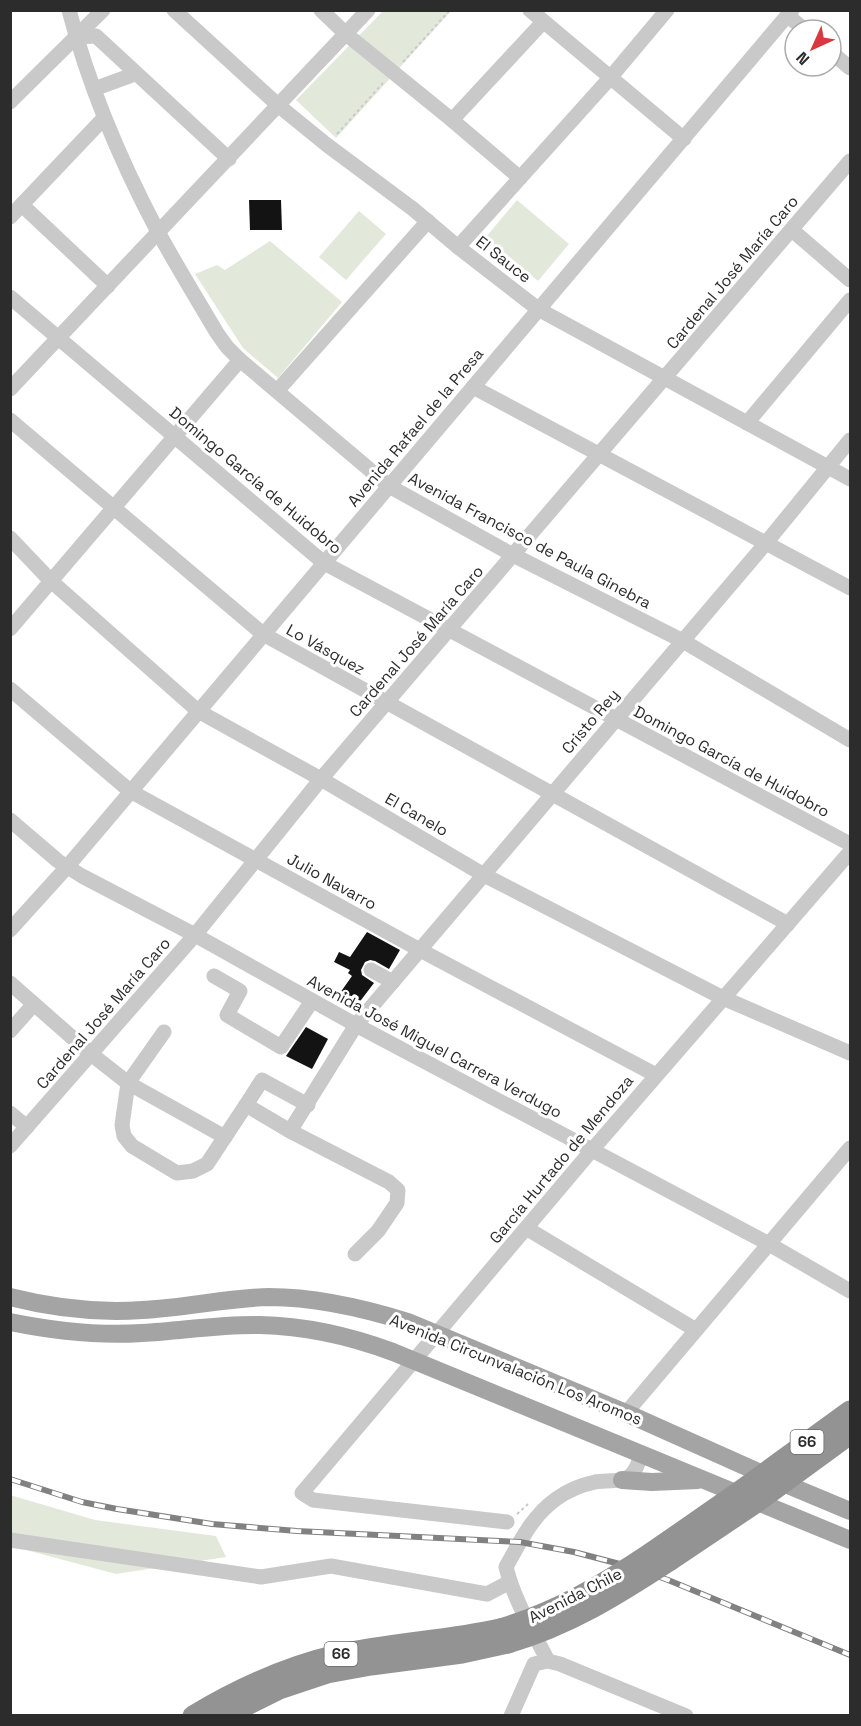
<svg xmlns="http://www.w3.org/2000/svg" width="861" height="1726" viewBox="0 0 861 1726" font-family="'Space Grotesk',sans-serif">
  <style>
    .green { fill: #e2e9da }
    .building { fill: #131313 }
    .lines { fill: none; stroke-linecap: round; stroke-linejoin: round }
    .path { stroke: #c9c9c9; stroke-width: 2; stroke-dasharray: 3 3; stroke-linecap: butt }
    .minor { stroke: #c9c9c9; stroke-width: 15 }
    .major { stroke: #a4a4a4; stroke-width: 18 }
    .highway { stroke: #939393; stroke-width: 21 }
    .rail-casing { stroke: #818181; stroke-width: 6 }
    .rail { stroke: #fff; stroke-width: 4; stroke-dasharray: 11; stroke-linecap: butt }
    .highway-bridge { stroke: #939393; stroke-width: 21 }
    .labels { text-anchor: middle; stroke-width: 6; stroke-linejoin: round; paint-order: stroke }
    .shield { fill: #fff; stroke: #6b6b6b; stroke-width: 1.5 }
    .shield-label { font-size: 15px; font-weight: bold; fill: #2c2c2c }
    .street-label { font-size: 16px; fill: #2c2c2c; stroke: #fff }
  </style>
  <rect width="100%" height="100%" fill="#fff"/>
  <!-- green -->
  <g class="green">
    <path d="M 383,11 L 451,11 L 336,138 L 296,100 Z"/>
    <path d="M 517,200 L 569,244 L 538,281 L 486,237 Z"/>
    <path d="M 359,211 L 386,234 L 346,280 L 319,257 Z"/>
    <path d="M 270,241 L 342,302 L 278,378 L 243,348 L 195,274 L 217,265 L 225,270 Z"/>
    <path d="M 10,1495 L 95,1520 L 216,1536 L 226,1557 L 116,1574 L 11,1546 Z"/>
  </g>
  <!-- building -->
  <g class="building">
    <path d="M 249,200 L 281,200 L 282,230 L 250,230 Z"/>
    <path d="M 367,932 L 400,950 L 389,969 L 375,961 L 370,960 L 365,962 L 361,970 L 362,975 L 374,983 L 358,1004 L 349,1003 L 342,998 L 344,996 L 340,993 L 352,976 L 348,973 L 350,970 L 334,962 L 339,952 L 350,957 Z"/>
    <path d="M 306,1027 L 328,1039 L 312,1069 L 286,1056 Z"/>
  </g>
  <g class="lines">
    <!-- path -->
    <g class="path">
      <path d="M 403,62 L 450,10"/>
      <path d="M 337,134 L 383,83"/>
      <path d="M 517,1514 L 528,1504"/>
    </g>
    <!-- minor -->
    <g class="minor">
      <path d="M 69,10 C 89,87 120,160 157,230 C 176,265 197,299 217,333 L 227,347 L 240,360 L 389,486 L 513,555 L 683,641 L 850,740"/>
      <path d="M 174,10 L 279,106 L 327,145 L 413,209 L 458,247 L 538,309 L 850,479"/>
      <path d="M 321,10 L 346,34 L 452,120 L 520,178"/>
      <path d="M 530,10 L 684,139"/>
      <path d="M 788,16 L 805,30"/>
      <path d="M 76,37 L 96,36 L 229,159"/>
      <path d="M 831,52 L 850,68"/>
      <path d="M 94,89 L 135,74"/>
      <path d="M 10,102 L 103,10"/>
      <path d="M 452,120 L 543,22"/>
      <path d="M 22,205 L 108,286"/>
      <path d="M 10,217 L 104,118"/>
      <path d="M 792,230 L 850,280"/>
      <path d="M 458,247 L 610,78 L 667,10"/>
      <path d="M 10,297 L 324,563 L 850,844"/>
      <path d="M 473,387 L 850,588"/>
      <path d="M 10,389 L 368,10"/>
      <path d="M 277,391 L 428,221"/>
      <path d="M 10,420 L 263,634 L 788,924"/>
      <path d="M 747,423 L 850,300"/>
      <path d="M 10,538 L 51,581 L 198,711 L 321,779 L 484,875 L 723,998 L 850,1053"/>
      <path d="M 10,629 L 240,360"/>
      <path d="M 10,689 L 130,791 L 420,950 L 656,1075"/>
      <path d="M 10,820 L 58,861 L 82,876 L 195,935 L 356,1025 L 769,1244 L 850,1291"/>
      <path d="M 10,930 L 67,867 L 792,10"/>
      <path d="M 371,970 L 393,982"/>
      <path d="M 214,976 L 240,991 L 227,1015 L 281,1047 L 312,1001"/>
      <path d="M 10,983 L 91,1054 L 128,1083 L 225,1137"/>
      <path d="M 10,1031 L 34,1004"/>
      <path d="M 164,1032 L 128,1083 L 122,1125 L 124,1136 L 132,1146 L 177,1173 L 193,1171 L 207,1164 L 246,1105 L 290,1131 L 356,1025 L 766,543 L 850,440"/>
      <path d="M 246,1105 L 262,1080 L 308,1105"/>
      <path d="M 10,1113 L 27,1127"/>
      <path d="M 290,1131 L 389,1182 L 398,1190 L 397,1203 L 378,1231 L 355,1254"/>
      <path d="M 10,1146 L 195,935 L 321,779 L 850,161"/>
      <path d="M 526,1228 L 696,1330"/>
      <path d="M 626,1413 L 850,1148"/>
      <path d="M 507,1522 L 313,1500 L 302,1493 L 592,1150 L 850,852"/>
      <path d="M 10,1540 L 261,1577 L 331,1566 L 487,1594 L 510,1582"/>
      <path d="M 548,1661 C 533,1631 514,1600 506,1567 C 520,1542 532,1516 556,1499 C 567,1491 581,1485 595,1482 C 606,1480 622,1483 631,1475 C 636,1470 639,1462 641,1455"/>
      <path d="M 511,1716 L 534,1664 L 548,1661 L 560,1664 L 686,1716"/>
    </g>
    <!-- major -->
    <g class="major">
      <path d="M 10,1297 C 53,1308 98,1313 142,1310 C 185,1308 226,1298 269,1297 C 317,1297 363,1308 408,1322 L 626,1413 L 783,1483 L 850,1511"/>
      <path d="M 10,1322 C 54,1331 97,1336 142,1333 C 181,1331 220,1324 260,1325 C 306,1326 350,1336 393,1352 L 850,1540"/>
      <path d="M 622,1480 L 652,1482 L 698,1480"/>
    </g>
    <!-- highway -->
    <g class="highway">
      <path d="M 651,1553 L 736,1494 L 850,1411"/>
      <path d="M 669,1561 L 757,1502 L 850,1434"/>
      <path d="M 193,1716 C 238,1689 285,1667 337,1655 C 391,1643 446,1641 500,1629"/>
      <path d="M 225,1716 L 279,1689 L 327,1673 L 371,1665 L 462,1653 L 508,1643"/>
    </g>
    <!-- rail casing -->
    <g class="rail-casing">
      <path id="rail" d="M 10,1479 L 82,1502 L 117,1509 L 212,1524 L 297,1531 L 520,1542 L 574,1552 L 635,1568 L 668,1580 L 850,1655"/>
    </g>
    <!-- rail -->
    <use href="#rail" class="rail"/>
    <!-- highway-bridge -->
    <g class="highway-bridge">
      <path d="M 500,1629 C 555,1613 603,1585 651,1553"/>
      <path d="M 508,1643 C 569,1625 617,1595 669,1561"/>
    </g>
  </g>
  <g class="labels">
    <!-- shield labels -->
    <g class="shield">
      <rect x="790.5" y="1430" width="33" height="24" rx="4.5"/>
      <rect x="324.5" y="1642" width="33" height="24" rx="4.5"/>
    </g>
    <g class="shield-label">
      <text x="807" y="1447">66</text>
      <text x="341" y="1659">66</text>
    </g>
    <!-- street labels -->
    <g class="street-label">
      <text transform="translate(504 259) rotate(38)" y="6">El Sauce</text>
      <text transform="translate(732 272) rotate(-50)" y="6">Cardenal José María Caro</text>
      <text transform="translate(415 427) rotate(-50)" y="6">Avenida Rafael de la Presa</text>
      <text transform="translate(256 480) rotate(40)" y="6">Domingo García de Huidobro</text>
      <text transform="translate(530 540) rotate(28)" y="6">Avenida Francisco de Paula Ginebra</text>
      <text transform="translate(416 641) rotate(-49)" y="6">Cardenal José María Caro</text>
      <text transform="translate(326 649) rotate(29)" y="6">Lo Vásquez</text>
      <text transform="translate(590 721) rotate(-50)" y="6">Cristo Rey</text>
      <text transform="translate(732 761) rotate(28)" y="6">Domingo García de Huidobro</text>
      <text transform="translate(417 814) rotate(30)" y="6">El Canelo</text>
      <text transform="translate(332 881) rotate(29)" y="6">Julio Navarro</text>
      <text transform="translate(103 1013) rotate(-49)" y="6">Cardenal José María Caro</text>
      <text transform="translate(435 1046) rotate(28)" y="6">Avenida José Miguel Carrera Verdugo</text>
      <text transform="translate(561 1159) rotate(-50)" y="6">García Hurtado de Mendoza</text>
      <text transform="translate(516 1369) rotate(22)" y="6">Avenida Circunvalación Los Aromos</text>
      <text transform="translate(575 1595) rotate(-27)" y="6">Avenida Chile</text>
    </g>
  </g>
  <!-- border -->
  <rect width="861" height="1726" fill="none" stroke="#2c2c2c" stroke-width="24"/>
  <!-- north arrow -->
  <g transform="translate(813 48) rotate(225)"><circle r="28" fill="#ffffff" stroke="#ababab" stroke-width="1.5"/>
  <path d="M0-4.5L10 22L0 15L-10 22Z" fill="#db373f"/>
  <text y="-9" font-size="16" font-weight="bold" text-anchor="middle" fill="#2c2c2c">N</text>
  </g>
</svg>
